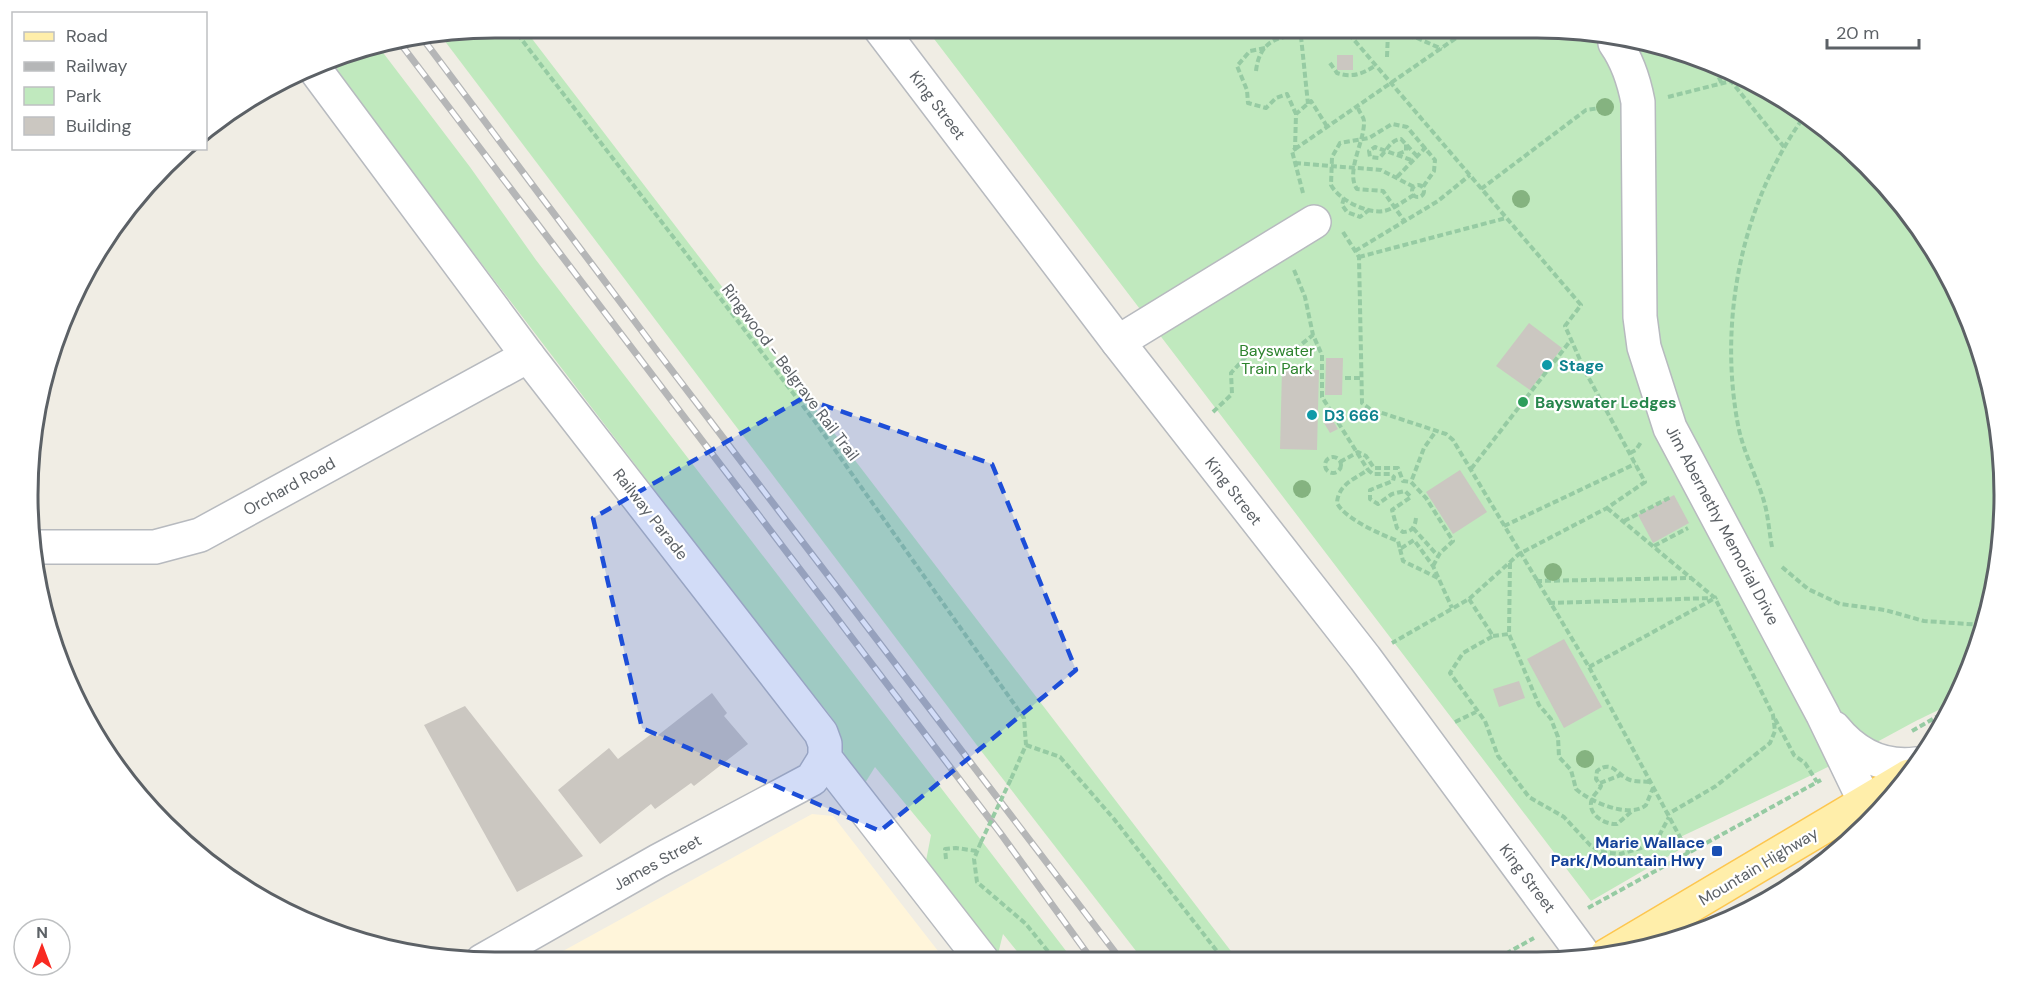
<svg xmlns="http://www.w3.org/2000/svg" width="2031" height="989" viewBox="0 0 2031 989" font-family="'DM Sans',sans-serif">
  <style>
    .commercial { fill: #fff5da }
    .green { fill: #c0e9be }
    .building { fill: #cbc7c1 }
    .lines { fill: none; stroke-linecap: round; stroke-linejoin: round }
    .minor-casing { stroke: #b7babf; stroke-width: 36 }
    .major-casing { stroke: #fdc64f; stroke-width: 36 }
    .path { stroke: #96cba3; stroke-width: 4; stroke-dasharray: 6 3; stroke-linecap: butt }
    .minor { stroke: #fff; stroke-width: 33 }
    .major { stroke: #fea; stroke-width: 33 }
    .rail-casing { stroke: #b5b6b7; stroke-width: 7 }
    .rail { stroke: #fff; stroke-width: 4.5; stroke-dasharray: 14; stroke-linecap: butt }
    .path-bridge { stroke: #96cba3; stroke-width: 4; stroke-dasharray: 6 3; stroke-linecap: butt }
    .tree { fill: #85b380 }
    .marked { fill: #1d4ed8; fill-opacity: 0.2; stroke: #1d4ed8; stroke-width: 4.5; stroke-dasharray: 12 8; stroke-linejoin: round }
    .culture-dot { fill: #0f9aa8; stroke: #fff; stroke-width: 2 }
    .leisure-dot { fill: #2e9e5b; stroke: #fff; stroke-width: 2 }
    .transit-dot { fill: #1a4fb4; stroke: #fff; stroke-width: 2 }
    .labels { text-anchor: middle; stroke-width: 4.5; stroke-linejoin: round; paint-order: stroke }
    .street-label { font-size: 16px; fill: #5c6166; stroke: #fff }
    .park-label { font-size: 16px; fill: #2d832e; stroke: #fff }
    .culture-label { font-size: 16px; font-weight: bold; fill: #0d838f; stroke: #fff; text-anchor: start }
    .leisure-label { font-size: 16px; font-weight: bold; fill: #27864d; stroke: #fff; text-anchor: start }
    .transit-label { font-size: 16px; font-weight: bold; fill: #164399; stroke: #fff; text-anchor: end }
    .rim { fill: none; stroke: #5c6166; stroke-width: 3 }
  </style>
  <rect width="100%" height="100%" fill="#f0ede4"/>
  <!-- commercial -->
  <path class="commercial" d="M 812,814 L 833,816 L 945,960 L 543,962 Z"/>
  <!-- green -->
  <g class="green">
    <path d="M 495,27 L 523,27 L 1237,959 L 1143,960 L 982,752 L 441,36 Z"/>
    <path d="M 925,27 L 1537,27 C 1598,33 1659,39 1716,63 C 1895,138 2020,332 2001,527 C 1996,576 1984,656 1955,697 C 1947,708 1925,716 1912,723 C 1835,766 1754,802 1674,840 L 1679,850 L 1591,901 Z"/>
    <path d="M 378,46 L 470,167 L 536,260 L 1073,960 L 1024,960 L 1003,934 L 997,958 L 925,866 L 931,835 L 875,767 L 865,783 L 843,770 C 847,724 829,715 802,683 L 327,61 L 344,52 Z"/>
  </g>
  <!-- building -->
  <g class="building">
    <rect x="1337" y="55" width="16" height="15"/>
    <path d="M 1715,63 L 1716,63 L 1727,69 L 1719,72 Z"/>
    <path d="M 1529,323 L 1562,348 L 1530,390 L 1496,366 Z"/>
    <path d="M 1326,358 L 1343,358 L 1342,395 L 1325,395 Z"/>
    <path d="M 1282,369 L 1319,370 L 1317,450 L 1280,449 Z"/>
    <path d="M 1332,419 L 1338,429 L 1330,433 L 1324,423 Z"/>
    <path d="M 1460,470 L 1487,512 L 1453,534 L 1426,492 Z"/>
    <path d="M 1674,495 L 1689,523 L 1653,543 L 1638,515 Z"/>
    <path d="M 1564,639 L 1602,707 L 1564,728 L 1527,659 Z"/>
    <path d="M 1519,681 L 1525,698 L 1499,707 L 1493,689 Z"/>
    <path d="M 712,693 L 727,713 L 724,716 L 748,744 L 694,786 L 691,783 L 655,809 L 651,804 L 600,844 L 558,790 L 609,748 L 618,759 L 654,732 L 657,736 Z"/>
    <path d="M 465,706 L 583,856 L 517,892 L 424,725 Z"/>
  </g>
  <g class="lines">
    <!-- minor casing -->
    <g class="minor-casing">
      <g id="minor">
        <path d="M 879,27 L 1118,342 L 1365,658 L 1586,958"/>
        <path d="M 1615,43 C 1627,60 1634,81 1638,102 L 1640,317 L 1644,347 L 1670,428 L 1823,715 L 1865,802 L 1874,813"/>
        <path d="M 314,68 L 528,356 L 821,733 L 825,744 L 825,758 L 982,960"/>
        <path d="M 1118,342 L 1314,222"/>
        <path d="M 31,547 L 155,547 L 200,535 L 528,356"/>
        <path d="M 1834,728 C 1855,754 1883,768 1916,764"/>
        <path d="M 482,961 L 658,861 L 812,779 L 825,758"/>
      </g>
    </g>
    <!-- major casing -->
    <g class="major-casing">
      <path id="major" d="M 1606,956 L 1909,776"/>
    </g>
    <!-- path -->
    <g class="path">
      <path d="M 512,27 L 816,423 L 1024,718 L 1026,745 L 1011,779"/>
      <path d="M 1300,27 L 1308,104"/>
      <path d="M 1343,27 L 1581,305 L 1565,326 L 1585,371 L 1645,482 L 1607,508 L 1519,554 L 1469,599 L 1392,643"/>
      <path d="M 1265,48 L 1250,51 L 1237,66 L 1247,90 L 1248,103 L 1266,108 L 1276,98 L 1287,94 L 1296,114"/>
      <path d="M 1387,57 L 1388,32 L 1417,38 L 1442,49"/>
      <path d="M 1711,61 L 1722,84"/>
      <path d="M 1330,63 L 1337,73 C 1352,78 1363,74 1376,65"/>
      <path d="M 1256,71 C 1259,44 1275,35 1301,36"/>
      <path d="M 1668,97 L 1731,81 L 1784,147"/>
      <path d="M 1358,108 C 1359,112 1364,117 1364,121 C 1365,141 1345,172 1357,189 L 1383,191 L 1405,222"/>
      <path d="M 1295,149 L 1472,27"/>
      <path d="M 1398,154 L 1406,151 L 1406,144"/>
      <path d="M 1411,160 L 1375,147 L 1369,151 L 1370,157 L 1379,158 C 1387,151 1390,140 1401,139 L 1416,155"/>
      <path d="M 1295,163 L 1381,170 L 1414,187"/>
      <path d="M 1397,177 L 1426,147"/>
      <circle cx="1418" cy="191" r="6"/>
      <path d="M 1481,189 L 1586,110 L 1607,107"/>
      <path d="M 1303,193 L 1292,151 L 1295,149 L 1296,114 L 1311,101 L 1328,128"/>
      <path d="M 1414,195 C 1405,200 1394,209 1384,211 C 1367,214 1339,200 1331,185 L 1332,157 L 1340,143 L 1369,138 L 1392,124 L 1407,127 L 1435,160 L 1434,171 L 1423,187"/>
      <path d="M 1344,198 L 1342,205 L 1347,212 L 1360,217 L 1369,210"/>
      <path d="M 1343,232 L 1359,257 L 1362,403 L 1370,409 L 1446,434 L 1453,440 L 1589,667 L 1689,854"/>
      <path d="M 1355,251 L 1438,201 L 1470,175"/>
      <path d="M 1359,257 L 1506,218"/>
      <path d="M 1294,270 L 1305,297 L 1313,335 L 1322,355 L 1322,397 L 1368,470"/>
      <path d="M 1345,378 L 1362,378"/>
      <path d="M 1213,412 L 1232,394 L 1231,373 L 1252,350 L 1266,348 L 1279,356 L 1288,355 L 1313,335"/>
      <path d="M 1630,453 L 1636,450 L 1641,442"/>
      <circle cx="1333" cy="465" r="8"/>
      <path d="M 1340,462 L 1358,452 L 1366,456 L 1374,468 L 1398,468 L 1403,481 L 1411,482"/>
      <path d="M 1471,469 L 1571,340"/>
      <path d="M 1607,508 L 1715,598 L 1773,715 L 1775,731 L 1770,743 L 1716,786 L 1668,814"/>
      <path d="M 1416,518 C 1415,527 1412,532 1403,532 L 1397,528 L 1392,510 L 1411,497 L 1405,491 L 1392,494 L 1378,504 L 1370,499 L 1370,490 L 1393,481 L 1394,477 L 1390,474 L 1373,474 L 1368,470 C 1354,479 1338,485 1337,503 C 1345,519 1382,535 1398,541 L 1400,549 L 1414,540 L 1433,566 L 1452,608"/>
      <path d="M 1624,521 L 1671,497"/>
      <path d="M 1504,526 L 1635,464"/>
      <path d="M 1413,528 L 1438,556"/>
      <path d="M 1654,546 L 1688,528"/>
      <path d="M 1772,547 C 1769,531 1768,513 1763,498 C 1755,473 1743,451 1738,425 C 1718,319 1742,201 1806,114"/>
      <path d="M 1400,549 L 1403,561 L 1438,578"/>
      <path d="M 1510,563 L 1509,634 L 1539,705 L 1551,719 L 1558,737 L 1559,757 L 1571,770 L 1576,789 C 1590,802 1630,819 1646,805 L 1653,788"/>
      <path d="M 1433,566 L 1440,553 L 1453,541 L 1426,498 L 1411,482 L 1424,448 L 1436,431"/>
      <path d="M 1782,567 L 1808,589 L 1840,604 L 1885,610 L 1924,621 L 1983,625"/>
      <path d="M 1536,581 L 1691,578"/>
      <path d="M 1469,599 L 1493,636 L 1463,653 L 1450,673 L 1485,721 L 1498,756 L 1529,797 L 1564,817 L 1590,845 L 1601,852 L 1620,854 L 1641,848 L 1659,836 L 1669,817"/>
      <path d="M 1549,603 L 1712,598"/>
      <path d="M 1493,636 L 1509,634"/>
      <path d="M 1589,667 L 1717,597"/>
      <path d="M 1775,719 L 1794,755 L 1805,763 L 1817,782"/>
      <path d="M 1455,722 L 1476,712"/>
      <path d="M 1912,731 L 1947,711"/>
      <path d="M 1026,745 L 1060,757 L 1114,819 L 1223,959"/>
      <path d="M 1600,783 L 1621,775"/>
      <path d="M 1631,812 L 1617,824 C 1605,825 1586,814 1592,799 C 1594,794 1599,791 1601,786 L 1596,779 L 1597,771 C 1613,759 1616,775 1630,780 C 1636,782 1643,781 1650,782"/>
      <path d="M 981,842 L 974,859 L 977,882 L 1026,924 L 1055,960"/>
      <path d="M 946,859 L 945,849 L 956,848 L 977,851"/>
      <path d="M 1588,908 L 1821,780"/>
      <path d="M 1498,958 L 1534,938"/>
    </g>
    <!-- minor -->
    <use href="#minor" class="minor"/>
    <!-- major -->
    <use href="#major" class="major"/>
    <!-- rail casing -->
    <g class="rail-casing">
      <g id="rail">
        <path d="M 423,39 L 654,347 L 1121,960"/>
        <path d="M 400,43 L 1001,834 L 1092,960"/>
      </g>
    </g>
    <!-- rail -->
    <use href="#rail" class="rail"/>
    <!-- path-bridge -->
    <path class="path-bridge" d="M 981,842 L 1011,779"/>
  </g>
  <!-- trees -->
  <g class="tree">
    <circle cx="1605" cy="107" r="9"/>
    <circle cx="1521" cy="199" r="9"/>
    <circle cx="1302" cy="489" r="9"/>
    <circle cx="1553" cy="572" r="9"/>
    <circle cx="1585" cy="759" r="9"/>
  </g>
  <!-- marked area -->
  <path class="marked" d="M 803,398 L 992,464 L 1076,670 L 880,831 L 642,728 L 593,518 Z"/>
  <!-- markers -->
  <g class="culture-dot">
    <circle cx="1547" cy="365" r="6"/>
    <circle cx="1312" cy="415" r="6"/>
  </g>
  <circle class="leisure-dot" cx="1523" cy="402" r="6"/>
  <rect class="transit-dot" x="1711" y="845" width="12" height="12" rx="3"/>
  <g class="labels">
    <!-- street labels -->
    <g class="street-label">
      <text transform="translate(938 105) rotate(53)" y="6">King Street</text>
      <text transform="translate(791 372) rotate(53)" y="6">Ringwood - Belgrave Rail Trail</text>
      <text transform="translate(289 486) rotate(-29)" y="6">Orchard Road</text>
      <text transform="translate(1234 491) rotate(52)" y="6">King Street</text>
      <text transform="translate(651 514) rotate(52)" y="6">Railway Parade</text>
      <text transform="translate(1723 525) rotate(62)" y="6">Jim Abernethy Memorial Drive</text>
      <text transform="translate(657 862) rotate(-29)" y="6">James Street</text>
      <text transform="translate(1758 866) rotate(-31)" y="6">Mountain Highway</text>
      <text transform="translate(1528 878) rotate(53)" y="6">King Street</text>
    </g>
    <!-- park labels -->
    <g class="park-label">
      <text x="1277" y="356">Bayswater<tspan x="1277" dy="18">Train Park</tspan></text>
    </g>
    <!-- culture labels -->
    <g class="culture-label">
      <text x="1559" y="371">Stage</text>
      <text x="1324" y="421">D3 666</text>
    </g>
    <!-- leisure labels -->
    <g class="leisure-label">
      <text x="1535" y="408">Bayswater Ledges</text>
    </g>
    <!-- transit labels -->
    <g class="transit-label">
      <text x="1705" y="848">Marie Wallace<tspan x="1705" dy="18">Park/Mountain Hwy</tspan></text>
    </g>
  </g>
  <!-- crop -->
  <path d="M0 0H2031V989H0ZM495 38H1537A457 457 0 0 1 1994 495V495A457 457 0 0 1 1537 952H495A457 457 0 0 1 38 495V495A457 457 0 0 1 495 38Z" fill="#fff" fill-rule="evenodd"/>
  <path class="rim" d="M495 38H1537A457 457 0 0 1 1994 495V495A457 457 0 0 1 1537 952H495A457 457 0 0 1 38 495V495A457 457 0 0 1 495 38Z"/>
  <!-- legend -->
  <rect x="12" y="12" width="195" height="138" fill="#ffffff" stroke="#bec0c2" stroke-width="1.5"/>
  <rect x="24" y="32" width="30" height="9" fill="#ffeeaa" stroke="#bec0c2" stroke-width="1.5"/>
  <text x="66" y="42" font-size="18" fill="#5c6166">Road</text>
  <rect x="24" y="62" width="30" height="9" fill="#b5b6b7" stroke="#bec0c2" stroke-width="1.5"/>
  <text x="66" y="72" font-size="18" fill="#5c6166">Railway</text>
  <rect x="24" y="87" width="30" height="18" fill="#c0e9be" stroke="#bec0c2" stroke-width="1.5"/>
  <text x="66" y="102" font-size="18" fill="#5c6166">Park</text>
  <rect x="24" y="117" width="30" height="18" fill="#cbc7c1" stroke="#bec0c2" stroke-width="1.5"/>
  <text x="66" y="132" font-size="18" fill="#5c6166">Building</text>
  <!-- north arrow -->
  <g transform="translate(42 947)"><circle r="28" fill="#ffffff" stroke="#bec0c2" stroke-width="1.5"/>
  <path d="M0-4.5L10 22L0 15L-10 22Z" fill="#f82a22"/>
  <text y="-9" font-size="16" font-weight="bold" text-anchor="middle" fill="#5c6166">N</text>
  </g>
  <!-- scale -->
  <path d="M1827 39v9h92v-9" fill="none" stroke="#5c6166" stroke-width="3"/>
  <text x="1836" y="39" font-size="18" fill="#5c6166" stroke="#ffffff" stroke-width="4.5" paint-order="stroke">20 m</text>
</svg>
